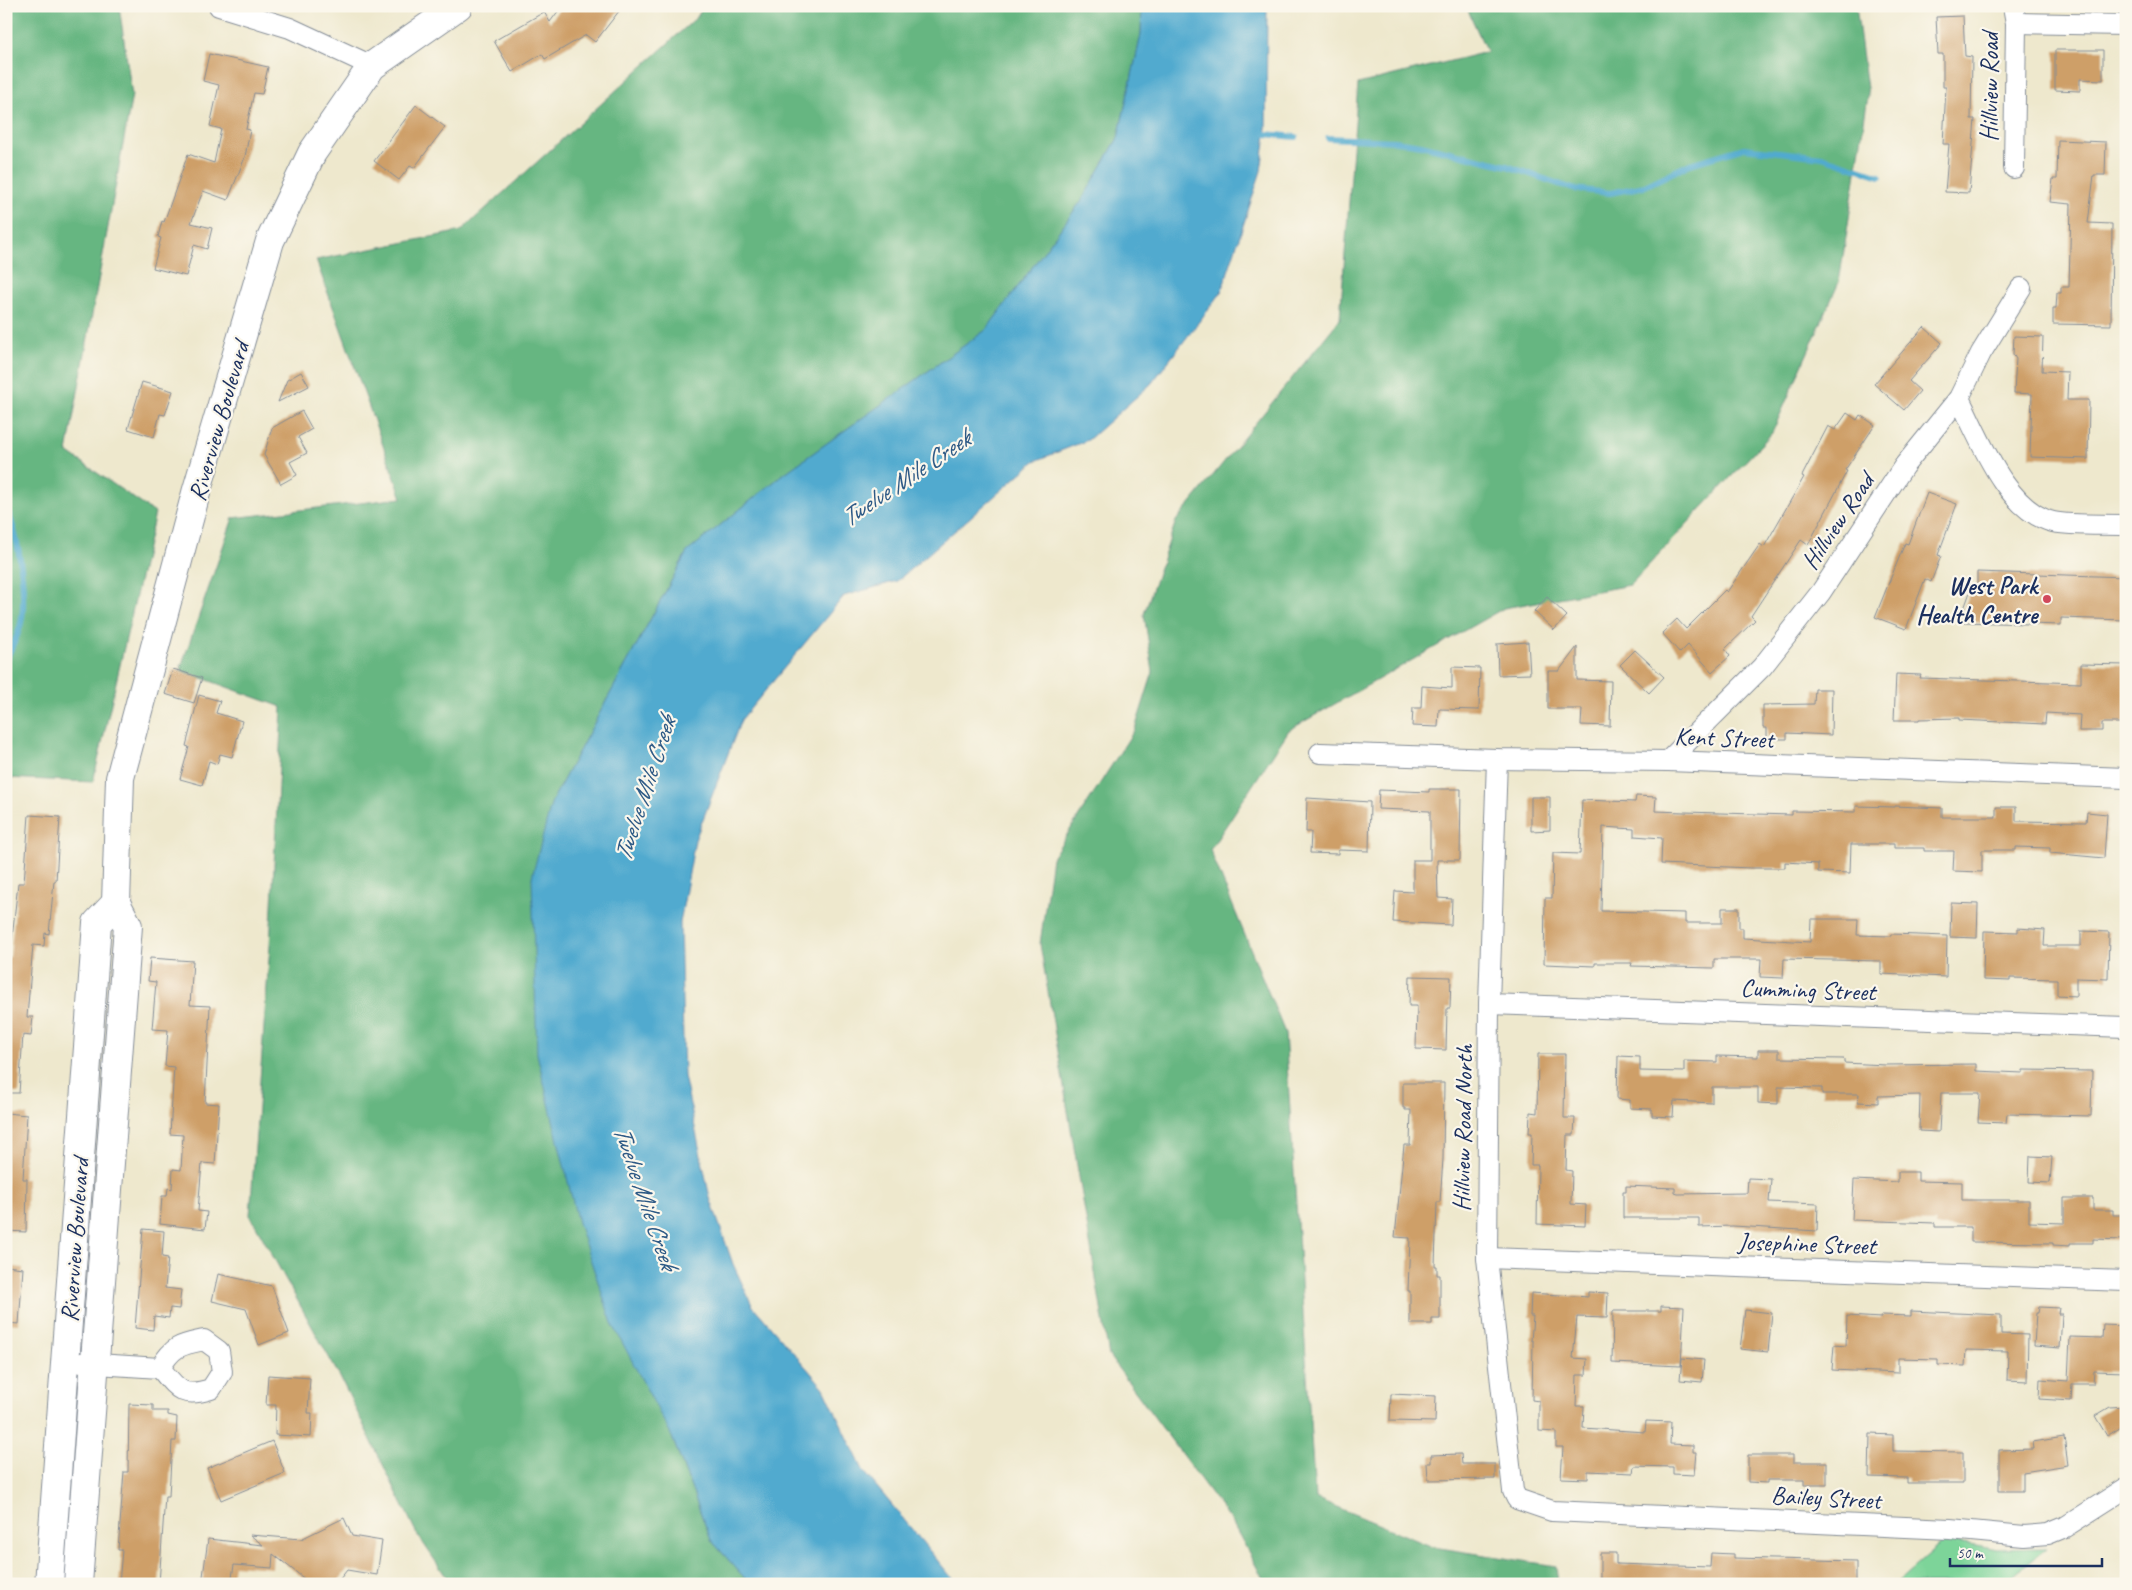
<svg xmlns="http://www.w3.org/2000/svg" width="2132" height="1590" viewBox="0 0 2132 1590" font-family="Caveat,sans-serif">
  <style>
    .green { fill: #7dd499; stroke: #4c827c }
    .forest { fill: #66b681; stroke: #407270 }
    .water { fill: #51aacf; stroke: #366c96 }
    .lines { fill: none; stroke-linecap: round; stroke-linejoin: round }
    .stream { stroke: #51aacf; stroke-width: 6 }
    .building { fill: #ce9f68 }
    .street-casing { stroke: #848c96; stroke-width: 22 }
    .secondary-casing { stroke: #848c96; stroke-width: 30 }
    .street { stroke: #fff; stroke-width: 20 }
    .secondary { stroke: #fff; stroke-width: 28 }
    .poi-dot { fill: #d1495b; stroke: #fbf7ec; stroke-width: 2 }
    .labels { text-anchor: middle; stroke-width: 4.5; stroke-linejoin: round; paint-order: stroke }
    .street-label { font-size: 25px; fill: #1b2f5e; stroke: #fbf7ec }
    .poi-label { font-size: 25px; font-weight: bold; fill: #1b2f5e; stroke: #fbf7ec; text-anchor: end }
    .water-label { font-size: 26px; font-style: italic; fill: #2e5a86; stroke: #fbf7ec }
  </style>
  <rect width="100%" height="100%" fill="#fbf7ec"/>
  <filter id="ink" filterUnits="userSpaceOnUse"><feTurbulence type="fractalNoise" baseFrequency=".02" numOctaves="2"/><feDisplacementMap in="SourceGraphic" scale="10" xChannelSelector="R" yChannelSelector="G"/><feConvolveMatrix kernelMatrix="1 2 1 2 8 2 1 2 1" color-interpolation-filters="sRGB"/></filter>
  <filter id="wash" filterUnits="userSpaceOnUse"><feTurbulence type="fractalNoise" baseFrequency=".0096" numOctaves="4" result="noise"/><feDisplacementMap in="SourceGraphic" scale="20" xChannelSelector="R" yChannelSelector="G"/><feGaussianBlur stdDeviation="1.12" result="paint"/><feColorMatrix in="noise" values="0 0 0 0 0 0 0 0 0 0 0 0 0 0 0 0 0 1.4 0 .05"/><feComposite in="paint" operator="in"/></filter>
  <g filter="url(#wash)">
    <rect width="100%" height="100%" fill="#eee8cd"/>
    <!-- green -->
    <path class="green" d="M 1945,1540 L 1998,1549 L 2046,1548 L 2002,1584 L 1895,1584 Z"/>
    <!-- forest -->
    <g class="forest">
      <path d="M 6,6 L 119,6 L 132,95 L 67,452 L 155,513 L 93,782 L 6,778 Z"/>
      <path d="M 704,6 L 1142,6 L 1141,35 L 1118,138 L 1082,200 L 986,330 L 785,473 L 687,552 L 552,801 L 672,1437 L 711,1540 L 750,1584 L 451,1584 L 417,1534 L 340,1377 L 250,1215 L 270,945 L 282,707 L 180,670 L 233,518 L 402,498 L 316,260 L 461,231 L 697,17 Z"/>
      <path d="M 1466,6 L 1856,6 L 1868,96 L 1839,282 L 1772,433 L 1630,585 L 1504,608 L 1289,730 L 1210,850 L 1285,1033 L 1315,1498 L 1433,1547 L 1556,1566 L 1558,1584 L 1266,1584 L 1232,1522 L 1109,1356 L 1040,944 L 1052,858 L 1135,729 L 1153,672 L 1144,614 L 1176,521 L 1340,319 L 1358,84 L 1487,52 Z"/>
    </g>
    <!-- water -->
    <path class="water" d="M 1142,6 L 1267,6 L 1266,134 L 1261,171 L 1221,293 L 1151,384 L 1088,440 L 1035,461 L 897,581 L 844,596 L 741,720 L 695,840 L 680,923 L 684,1076 L 710,1198 L 733,1264 L 752,1305 L 824,1388 L 863,1470 L 957,1584 L 750,1584 L 711,1540 L 672,1437 L 612,1323 L 578,1223 L 537,1054 L 532,877 L 552,801 L 687,552 L 785,473 L 986,330 L 1082,200 L 1118,138 L 1141,35 Z"/>
    <g class="lines">
      <!-- stream -->
      <g class="stream">
        <path d="M 1266,134 L 1296,137"/>
        <path d="M 1328,138 L 1395,141 L 1421,145 L 1507,166 L 1573,189 L 1610,193 L 1645,186 L 1690,164 L 1744,148 L 1822,157 L 1880,176"/>
        <path d="M 6,509 C 19,534 28,599 20,627 C 17,638 11,649 6,659"/>
      </g>
    </g>
    <g id="blocks">
      <!-- building -->
      <g class="building">
        <path d="M 562,6 L 623,6 L 595,42 L 586,35 L 545,59 L 542,54 L 512,72 L 494,41 L 544,12 L 550,22 Z"/>
        <path d="M 1963,16 L 1965,56 L 1972,57 L 1971,119 L 1975,119 L 1969,193 L 1945,192 L 1949,144 L 1943,144 L 1946,87 L 1943,87 L 1943,54 L 1938,54 L 1936,17 Z"/>
        <path d="M 2055,50 L 2103,50 L 2103,80 L 2080,79 L 2080,91 L 2055,90 Z"/>
        <path d="M 209,54 L 268,67 L 262,94 L 254,93 L 246,129 L 250,130 L 245,157 L 228,200 L 203,191 L 191,223 L 212,228 L 207,249 L 194,245 L 186,276 L 153,268 L 161,238 L 158,237 L 162,221 L 164,222 L 188,154 L 214,163 L 221,129 L 210,126 L 219,85 L 203,81 Z"/>
        <path d="M 416,105 L 445,127 L 414,168 L 410,166 L 399,180 L 374,161 Z"/>
        <path d="M 2058,140 L 2106,142 L 2105,175 L 2094,175 L 2088,223 L 2112,224 L 2111,325 L 2053,324 L 2053,308 L 2056,308 L 2057,293 L 2061,293 L 2061,287 L 2069,287 L 2070,248 L 2071,204 L 2050,202 L 2053,179 L 2057,179 Z"/>
        <path d="M 1924,327 L 1942,343 L 1909,381 L 1920,391 L 1904,410 L 1874,384 Z"/>
        <path d="M 2014,336 L 2043,337 L 2042,371 L 2068,372 L 2067,400 L 2089,400 L 2088,459 L 2030,457 L 2032,394 L 2014,393 L 2016,359 L 2013,354 Z"/>
        <path d="M 301,372 L 309,386 L 278,402 L 287,380 Z"/>
        <path d="M 142,382 L 173,391 L 165,415 L 160,414 L 154,437 L 128,429 Z"/>
        <path d="M 302,411 L 312,429 L 298,437 L 307,453 L 290,462 L 297,475 L 281,484 L 264,455 L 272,428 Z"/>
        <path d="M 1847,413 L 1857,420 L 1860,415 L 1875,425 L 1845,470 L 1847,471 L 1808,545 L 1801,540 L 1751,616 L 1755,620 L 1725,649 L 1730,656 L 1712,672 L 1688,645 L 1680,653 L 1662,633 L 1677,619 L 1686,629 L 1725,590 L 1727,592 L 1760,544 L 1764,547 L 1804,477 L 1802,476 L 1828,426 L 1835,430 Z"/>
        <path d="M 1927,493 L 1957,504 L 1938,555 L 1941,556 L 1931,582 L 1925,579 L 1906,629 L 1875,617 L 1905,543 L 1908,544 Z"/>
        <path d="M 1977,572 L 2126,577 L 2126,620 L 2061,618 L 2061,625 L 1964,622 L 1965,606 L 1970,592 L 1977,592 Z"/>
        <path d="M 1547,597 L 1567,616 L 1554,630 L 1534,611 Z"/>
        <path d="M 1528,642 L 1530,674 L 1498,675 L 1497,644 Z"/>
        <path d="M 1577,647 L 1577,680 L 1611,681 L 1610,726 L 1581,725 L 1582,709 L 1548,709 L 1548,671 L 1559,671 Z"/>
        <path d="M 1635,650 L 1664,677 L 1649,693 L 1620,665 Z"/>
        <path d="M 2081,664 L 2126,665 L 2126,723 L 2102,723 L 2102,731 L 2079,731 L 2080,715 L 2046,713 L 2045,724 L 1959,720 L 1959,718 L 1919,719 L 1919,720 L 1894,720 L 1896,674 L 1921,675 L 1920,678 L 2081,683 Z"/>
        <path d="M 1452,667 L 1480,668 L 1479,710 L 1439,709 L 1438,727 L 1412,726 L 1413,708 L 1421,708 L 1422,686 L 1452,688 Z"/>
        <path d="M 173,669 L 202,678 L 194,703 L 165,694 Z"/>
        <path d="M 1815,689 L 1832,689 L 1831,735 L 1787,733 L 1787,739 L 1767,739 L 1767,728 L 1763,728 L 1763,705 L 1814,704 Z"/>
        <path d="M 199,695 L 220,701 L 216,713 L 242,721 L 232,757 L 220,754 L 217,764 L 209,761 L 202,785 L 180,779 L 189,747 L 186,746 Z"/>
        <path d="M 1429,789 L 1461,789 L 1460,860 L 1437,860 L 1438,898 L 1452,899 L 1451,925 L 1393,922 L 1395,891 L 1413,892 L 1413,860 L 1430,860 L 1430,811 L 1378,809 L 1379,790 L 1429,792 Z"/>
        <path d="M 1636,796 L 1656,797 L 1655,811 L 1684,812 L 1792,815 L 1792,811 L 1856,812 L 1856,806 L 1895,807 L 1895,806 L 1942,808 L 1942,817 L 1996,817 L 1996,807 L 2016,807 L 2016,821 L 2086,822 L 2087,812 L 2107,814 L 2104,858 L 2050,853 L 2050,848 L 2016,847 L 2016,850 L 1982,850 L 1982,872 L 1953,871 L 1954,851 L 1924,851 L 1924,848 L 1894,848 L 1894,844 L 1851,844 L 1850,873 L 1818,872 L 1818,864 L 1785,862 L 1785,868 L 1750,868 L 1661,864 L 1662,838 L 1634,836 L 1634,829 L 1603,827 L 1601,911 L 1685,913 L 1685,923 L 1722,923 L 1722,908 L 1739,908 L 1739,928 L 1743,928 L 1743,938 L 1810,942 L 1811,919 L 1858,919 L 1857,935 L 1891,936 L 1891,934 L 1947,936 L 1946,977 L 1881,974 L 1881,961 L 1784,959 L 1783,978 L 1760,977 L 1761,959 L 1714,959 L 1714,968 L 1631,966 L 1632,963 L 1595,963 L 1595,966 L 1544,964 L 1545,898 L 1552,898 L 1553,853 L 1580,854 L 1582,800 L 1635,802 Z"/>
        <path d="M 1531,797 L 1550,797 L 1550,830 L 1531,831 Z"/>
        <path d="M 1307,798 L 1370,802 L 1369,851 L 1338,850 L 1338,854 L 1310,853 L 1311,832 L 1306,832 Z"/>
        <path d="M 29,815 L 60,817 L 56,881 L 54,881 L 49,934 L 45,933 L 44,946 L 33,945 L 27,1017 L 33,1017 L 31,1036 L 23,1035 L 19,1093 L 6,1093 L 6,957 L 10,957 L 18,883 L 24,883 Z"/>
        <path d="M 1951,903 L 1978,904 L 1977,938 L 1950,937 Z"/>
        <path d="M 2018,928 L 2045,930 L 2044,946 L 2081,946 L 2081,931 L 2109,932 L 2108,979 L 2076,978 L 2076,996 L 2057,995 L 2057,979 L 2010,978 L 2010,981 L 1983,980 L 1984,931 L 2018,932 Z"/>
        <path d="M 150,958 L 193,961 L 190,1005 L 210,1006 L 205,1103 L 219,1104 L 215,1164 L 202,1163 L 198,1211 L 207,1212 L 205,1229 L 160,1224 L 162,1196 L 167,1196 L 168,1188 L 172,1189 L 173,1169 L 181,1170 L 183,1135 L 170,1134 L 174,1067 L 165,1066 L 168,1030 L 152,1029 L 156,982 L 148,981 Z"/>
        <path d="M 1410,976 L 1451,977 L 1450,1008 L 1447,1008 L 1446,1050 L 1416,1049 L 1417,1006 L 1409,1006 Z"/>
        <path d="M 1758,1050 L 1779,1050 L 1779,1058 L 1844,1059 L 1844,1063 L 1886,1065 L 1976,1064 L 1976,1071 L 2023,1073 L 2023,1070 L 2092,1071 L 2091,1116 L 2007,1114 L 2006,1123 L 1978,1122 L 1980,1093 L 1941,1093 L 1939,1132 L 1919,1131 L 1920,1095 L 1878,1096 L 1878,1103 L 1858,1102 L 1859,1094 L 1822,1094 L 1822,1088 L 1778,1087 L 1778,1104 L 1758,1103 L 1758,1087 L 1712,1087 L 1712,1103 L 1674,1101 L 1673,1117 L 1652,1116 L 1652,1109 L 1630,1108 L 1630,1100 L 1617,1099 L 1618,1056 L 1640,1057 L 1640,1071 L 1684,1072 L 1684,1061 L 1717,1062 L 1717,1056 L 1758,1057 Z"/>
        <path d="M 1538,1054 L 1565,1054 L 1564,1118 L 1575,1118 L 1574,1135 L 1567,1135 L 1566,1170 L 1572,1171 L 1571,1204 L 1586,1205 L 1585,1226 L 1537,1224 L 1538,1165 L 1531,1165 L 1532,1133 L 1529,1133 L 1530,1112 L 1537,1113 Z"/>
        <path d="M 1403,1083 L 1444,1083 L 1443,1159 L 1440,1202 L 1437,1202 L 1435,1266 L 1437,1266 L 1437,1275 L 1440,1275 L 1440,1319 L 1432,1319 L 1432,1324 L 1410,1324 L 1410,1291 L 1408,1291 L 1410,1238 L 1395,1237 L 1404,1145 L 1410,1145 L 1411,1110 L 1405,1110 L 1405,1108 L 1403,1108 Z"/>
        <path d="M 6,1113 L 27,1115 L 23,1179 L 27,1179 L 26,1232 L 6,1231 Z"/>
        <path d="M 2030,1156 L 2052,1157 L 2050,1183 L 2029,1182 Z"/>
        <path d="M 1898,1172 L 1918,1172 L 1918,1181 L 1962,1182 L 1962,1200 L 2029,1200 L 2029,1222 L 2064,1223 L 2064,1198 L 2093,1198 L 2093,1210 L 2113,1210 L 2113,1215 L 2125,1215 L 2124,1240 L 2093,1239 L 2093,1243 L 2070,1243 L 2070,1246 L 2053,1245 L 2053,1243 L 1971,1242 L 1971,1227 L 1935,1227 L 1935,1223 L 1852,1220 L 1854,1180 L 1898,1182 Z"/>
        <path d="M 1748,1178 L 1771,1179 L 1769,1202 L 1818,1204 L 1817,1231 L 1733,1226 L 1699,1227 L 1699,1218 L 1623,1218 L 1623,1192 L 1626,1192 L 1626,1186 L 1675,1188 L 1675,1193 L 1678,1194 L 1747,1193 Z"/>
        <path d="M 143,1229 L 164,1231 L 162,1257 L 168,1258 L 165,1288 L 181,1290 L 179,1309 L 170,1308 L 169,1318 L 154,1316 L 153,1330 L 135,1328 Z"/>
        <path d="M 6,1266 L 23,1268 L 19,1324 L 6,1323 Z"/>
        <path d="M 218,1274 L 272,1286 L 289,1333 L 259,1345 L 246,1309 L 212,1301 Z"/>
        <path d="M 1588,1292 L 1608,1293 L 1607,1318 L 1577,1317 L 1573,1358 L 1587,1359 L 1586,1375 L 1577,1375 L 1576,1406 L 1584,1406 L 1583,1428 L 1645,1432 L 1646,1421 L 1671,1422 L 1670,1444 L 1693,1445 L 1693,1452 L 1696,1452 L 1694,1475 L 1673,1474 L 1673,1467 L 1634,1466 L 1633,1473 L 1588,1471 L 1588,1479 L 1561,1478 L 1563,1447 L 1556,1447 L 1556,1432 L 1539,1431 L 1539,1401 L 1532,1400 L 1533,1341 L 1531,1341 L 1533,1316 L 1530,1316 L 1531,1293 L 1588,1297 Z"/>
        <path d="M 1661,1306 L 1684,1307 L 1681,1366 L 1612,1363 L 1613,1311 L 1661,1311 Z"/>
        <path d="M 2039,1307 L 2059,1308 L 2058,1314 L 2062,1314 L 2060,1348 L 2034,1346 L 2036,1313 L 2038,1313 Z"/>
        <path d="M 1745,1310 L 1772,1313 L 1768,1352 L 1740,1349 Z"/>
        <path d="M 1911,1311 L 2001,1315 L 2001,1334 L 2028,1335 L 2027,1381 L 2007,1380 L 2008,1351 L 1966,1350 L 1965,1366 L 1938,1365 L 1938,1359 L 1898,1358 L 1898,1373 L 1832,1370 L 1834,1345 L 1846,1346 L 1847,1316 L 1881,1318 L 1881,1315 L 1911,1316 Z"/>
        <path d="M 2103,1325 L 2126,1326 L 2126,1372 L 2094,1371 L 2093,1384 L 2072,1384 L 2071,1401 L 2039,1399 L 2040,1379 L 2068,1381 L 2070,1337 L 2102,1338 Z"/>
        <path d="M 1682,1358 L 1704,1360 L 1702,1382 L 1680,1380 Z"/>
        <path d="M 268,1375 L 310,1378 L 308,1413 L 312,1413 L 311,1437 L 275,1435 L 276,1405 L 266,1405 Z"/>
        <path d="M 1391,1394 L 1436,1396 L 1435,1422 L 1390,1421 Z"/>
        <path d="M 129,1404 L 153,1405 L 153,1411 L 168,1411 L 168,1415 L 177,1417 L 176,1441 L 172,1441 L 169,1496 L 165,1496 L 159,1584 L 119,1584 L 122,1550 L 118,1550 L 124,1472 L 128,1472 Z"/>
        <path d="M 2126,1406 L 2126,1424 L 2107,1436 L 2095,1416 L 2110,1407 Z"/>
        <path d="M 1870,1434 L 1893,1435 L 1893,1451 L 1963,1452 L 1963,1483 L 1907,1483 L 1907,1478 L 1869,1477 Z"/>
        <path d="M 2064,1437 L 2068,1465 L 2023,1472 L 2023,1491 L 1999,1491 L 1999,1450 L 2034,1449 L 2033,1442 Z"/>
        <path d="M 272,1441 L 285,1473 L 221,1500 L 207,1468 Z"/>
        <path d="M 1461,1454 L 1462,1464 L 1495,1464 L 1495,1479 L 1428,1480 L 1427,1463 L 1431,1463 L 1431,1455 Z"/>
        <path d="M 1748,1455 L 1793,1455 L 1793,1462 L 1827,1462 L 1827,1485 L 1804,1485 L 1804,1480 L 1767,1480 L 1767,1483 L 1748,1482 Z"/>
        <path d="M 344,1518 L 352,1536 L 382,1541 L 377,1575 L 347,1570 L 336,1584 L 311,1584 L 273,1554 L 272,1568 L 234,1565 L 231,1584 L 202,1584 L 208,1539 L 263,1545 L 250,1535 L 301,1539 Z"/>
        <path d="M 1600,1553 L 1616,1553 L 1616,1564 L 1710,1567 L 1711,1553 L 1733,1554 L 1733,1558 L 1856,1561 L 1856,1584 L 1600,1584 Z"/>
      </g>
    </g>
  </g>
  <g filter="url(#ink)">
    <use href="#blocks" fill-opacity="0" stroke="#848c96" stroke-width="1"/>
    <g class="lines">
      <!-- street casing -->
      <g class="street-casing">
        <g id="street">
          <path d="M 219,6 L 290,28 L 372,66"/>
          <path d="M 2013,6 L 2016,23 L 2014,168"/>
          <path d="M 2016,23 L 2126,25"/>
          <path d="M 1959,398 C 1979,437 2006,511 2053,522 C 2071,526 2106,524 2126,525"/>
          <path d="M 1320,753 L 1497,759 L 1668,761 L 2126,778"/>
          <path d="M 1497,759 L 1489,1004 L 1487,1258 L 1513,1491 L 1517,1499 L 1552,1511 L 1950,1529 L 2024,1536 L 2048,1534 L 2065,1527 L 2126,1488"/>
          <path d="M 1668,761 L 1762,667 L 1821,592 L 1904,466 L 1959,398 L 1981,353 L 2021,288"/>
          <path d="M 1489,1004 L 2126,1027"/>
          <path d="M 1487,1258 L 2126,1281"/>
          <path d="M 81,1363 L 160,1368 C 178,1390 182,1398 211,1389 L 222,1372 L 219,1351 L 204,1340 C 180,1345 173,1346 160,1368"/>
        </g>
      </g>
      <!-- secondary casing -->
      <g class="secondary-casing">
        <g id="secondary">
          <path d="M 49,1584 L 97,923 L 116,903"/>
          <path d="M 78,1584 L 128,926 L 116,903 L 120,778 L 196,493 L 270,241 L 312,153 L 372,66 L 458,6"/>
        </g>
      </g>
      <!-- street -->
      <use href="#street" class="street"/>
      <!-- secondary -->
      <use href="#secondary" class="secondary"/>
    </g>
  </g>
  <!-- markers -->
  <circle class="poi-dot" cx="2047" cy="599" r="5"/>
  <g class="labels">
    <!-- street labels -->
    <g class="street-label">
      <text transform="translate(1989 87) rotate(-90)" y="9">Hillview Road</text>
      <text transform="translate(218 421) rotate(-74)" y="9">Riverview Boulevard</text>
      <text transform="translate(1837 521) rotate(-56)" y="9">Hillview Road</text>
      <text transform="translate(1724 737) rotate(2)" y="9">Kent Street</text>
      <text transform="translate(1808 989) rotate(2)" y="9">Cumming Street</text>
      <text transform="translate(1462 1128) rotate(-89)" y="9">Hillview Road North</text>
      <text transform="translate(74 1240) rotate(-86)" y="9">Riverview Boulevard</text>
      <text transform="translate(1807 1243) rotate(2)" y="9">Josephine Street</text>
      <text transform="translate(1826 1497) rotate(3)" y="9">Bailey Street</text>
    </g>
    <!-- poi labels -->
    <g class="poi-label">
      <text x="2037" y="594">West Park<tspan x="2037" dy="29">Health Centre</tspan></text>
    </g>
    <!-- water labels -->
    <g class="water-label">
      <text transform="translate(905 478) rotate(-34)" y="9">Twelve Mile Creek</text>
      <text transform="translate(644 789) rotate(-72)" y="9">Twelve Mile Creek</text>
      <text transform="translate(646 1197) rotate(71)" y="9">Twelve Mile Creek</text>
    </g>
  </g>
  <!-- margin -->
  <rect width="2132" height="1590" fill="none" stroke="#fbf7ec" stroke-width="25"/>
  <!-- scale -->
  <path d="M1950 1558v8h152v-8" fill="none" stroke="#1b2f5e" stroke-width="2.5"/>
  <text x="1957" y="1558" font-size="15" fill="#1b2f5e" stroke="#fbf7ec" stroke-width="4" paint-order="stroke">50 m</text>
</svg>
